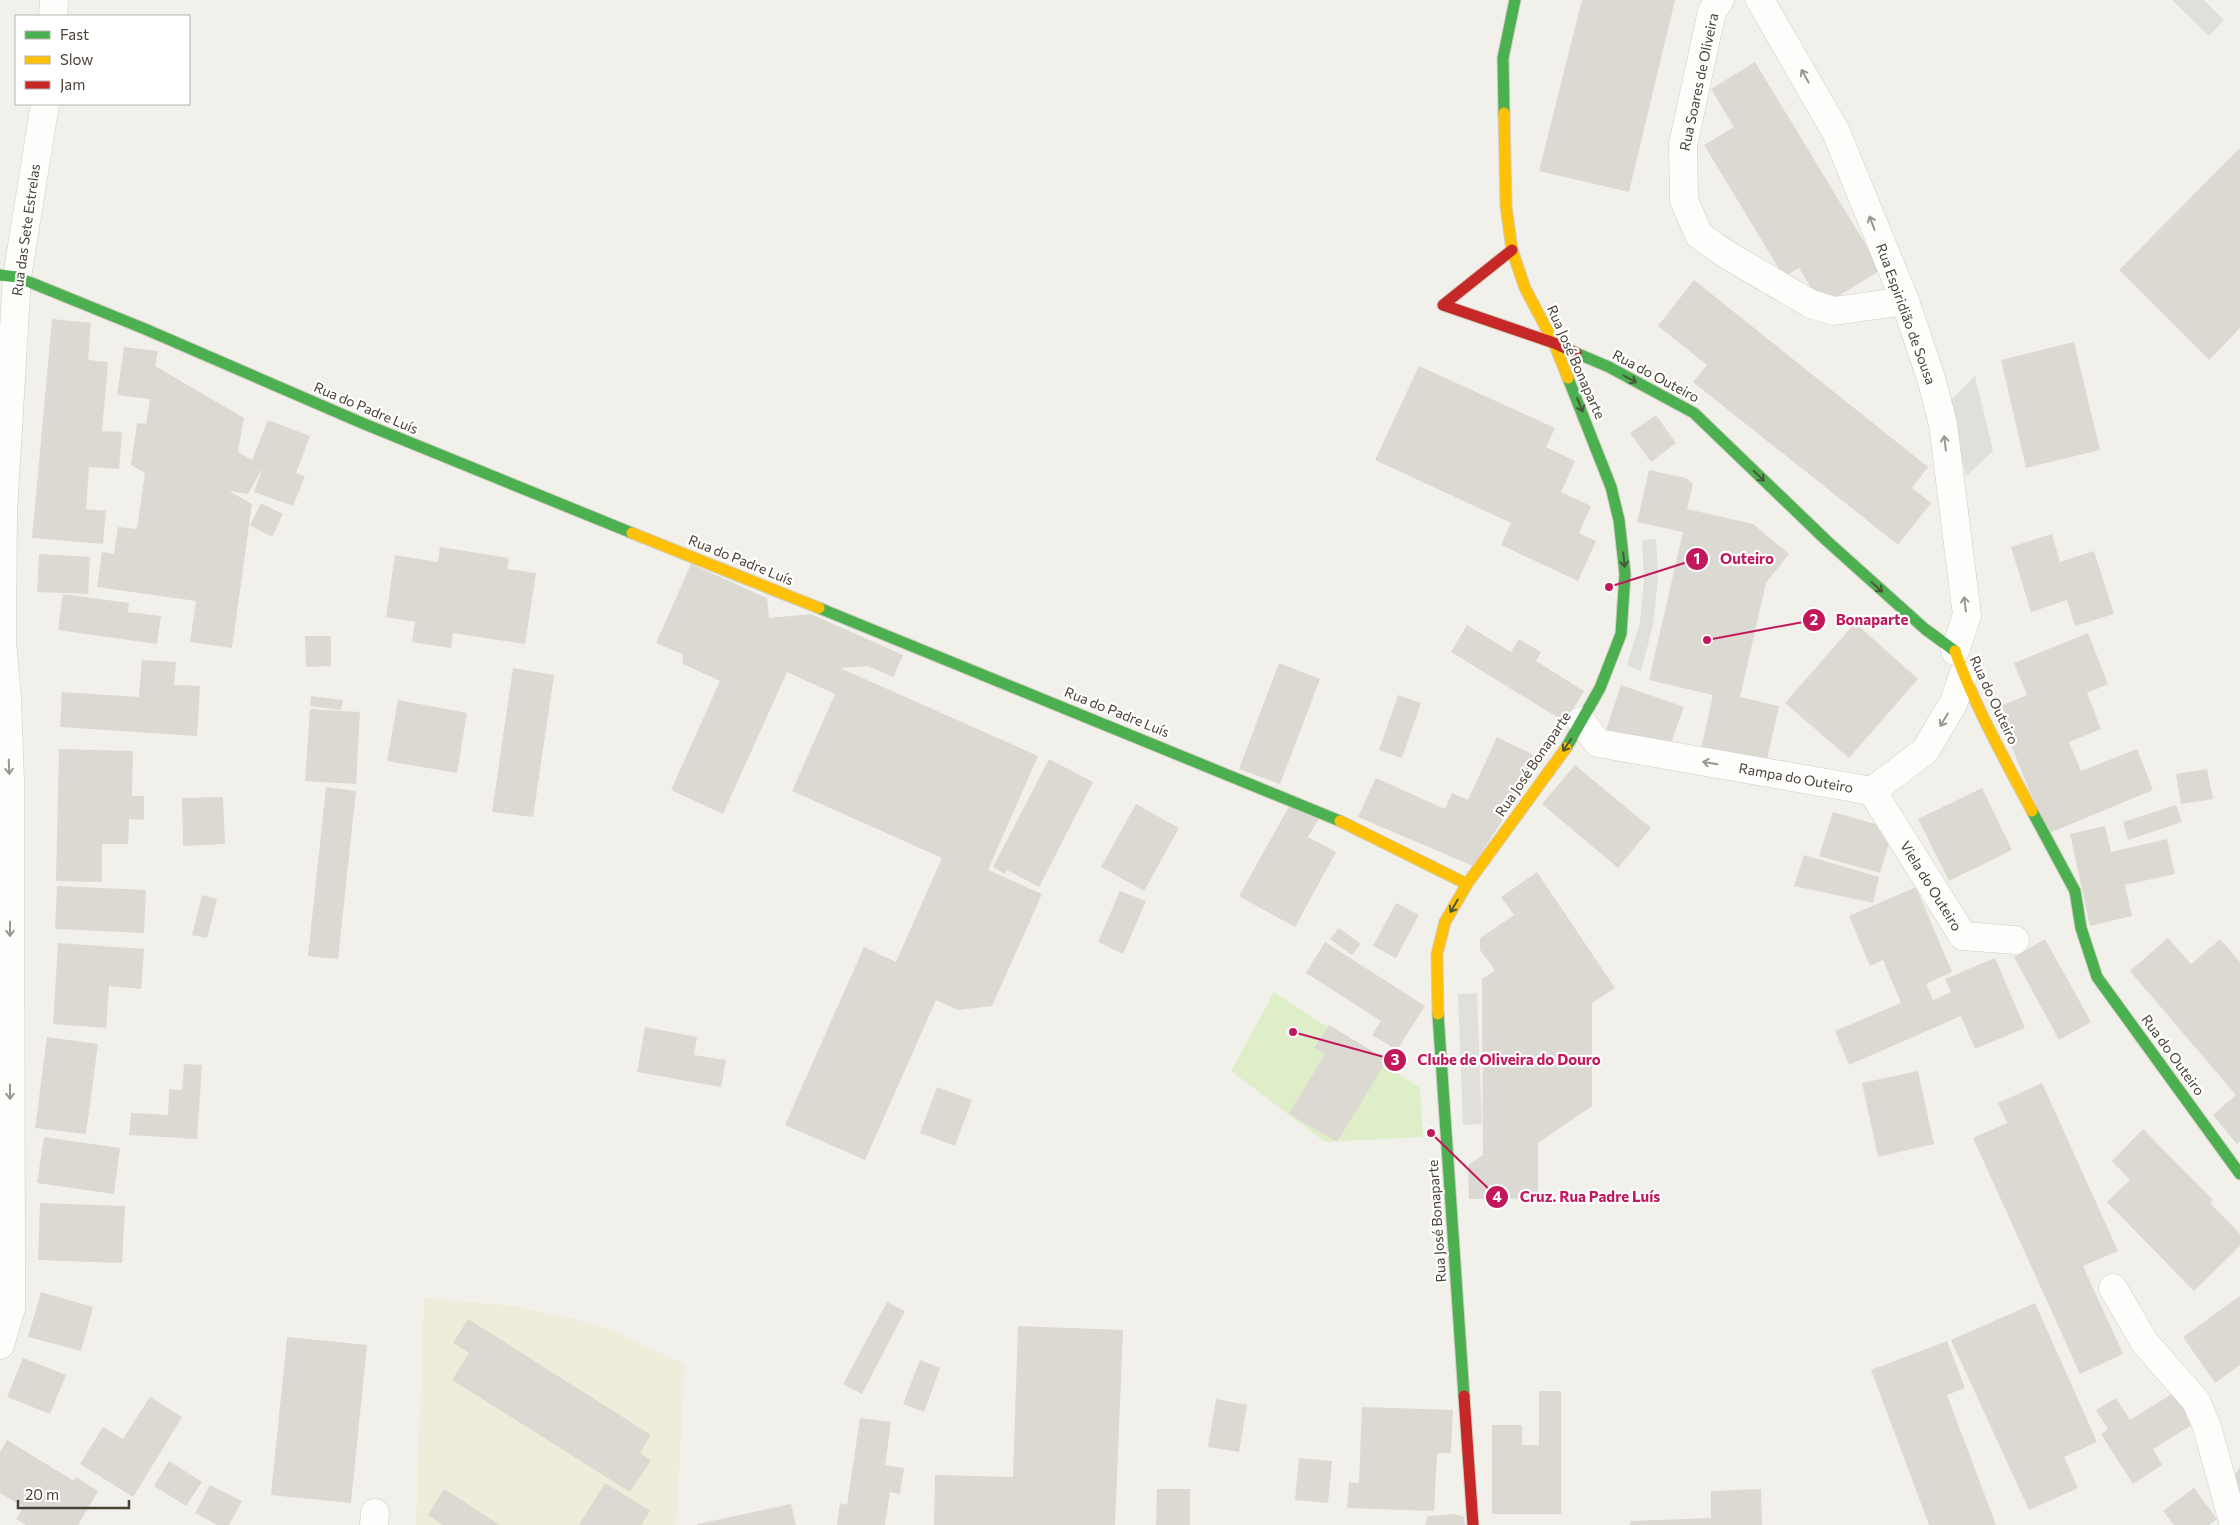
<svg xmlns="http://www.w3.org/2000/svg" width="2240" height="1525" viewBox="0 0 2240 1525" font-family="Commissioner,sans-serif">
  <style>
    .education { fill: #f0ecdb }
    .green { fill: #ddeec8 }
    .parking { fill: #e1dfda }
    .building { fill: #dcd9d2 }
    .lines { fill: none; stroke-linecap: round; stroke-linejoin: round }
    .street-casing { stroke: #d0cdc7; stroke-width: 29 }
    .fast-casing { stroke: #d2cec0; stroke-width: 13 }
    .slow-casing { stroke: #d2cec0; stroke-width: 13 }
    .jam-casing { stroke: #d2cec0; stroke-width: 13 }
    .street { stroke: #fdfdfc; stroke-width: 28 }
    .fast { stroke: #4caf50; stroke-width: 11 }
    .slow { stroke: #ffc107; stroke-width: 11 }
    .jam { stroke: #c62828; stroke-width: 11 }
    .oneway { stroke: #9a968f }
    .oneway2 { stroke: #4a583a }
    .labels { text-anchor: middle; stroke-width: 4.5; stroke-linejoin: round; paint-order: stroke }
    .street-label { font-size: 14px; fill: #494235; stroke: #fff }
    .leader { fill: none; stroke: #c2185b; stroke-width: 2 }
    .callout-dot { fill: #c2185b; stroke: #fff; stroke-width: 2 }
    .mark-label { font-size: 15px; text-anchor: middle; font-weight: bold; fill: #fff }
    .callout-label { font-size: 15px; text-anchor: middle; font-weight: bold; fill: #c2185b; stroke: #fff; stroke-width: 4.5; stroke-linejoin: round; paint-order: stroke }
  </style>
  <rect width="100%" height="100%" fill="#f2f0ea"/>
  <!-- education -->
  <path class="education" d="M 424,1298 L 515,1306 L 575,1319 L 613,1331 L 685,1364 L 676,1525 L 416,1525 Z"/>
  <!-- green -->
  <path class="green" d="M 1274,992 L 1420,1088 L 1423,1137 L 1325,1142 L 1231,1071 Z"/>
  <!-- parking -->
  <g class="parking">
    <path d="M 2172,0 L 2204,0 L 2224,20 L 2209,36 Z"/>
    <path d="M 1975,376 L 1993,451 L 1966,476 L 1949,402 Z"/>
    <path d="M 1656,539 L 1658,579 L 1653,625 L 1641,671 L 1627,665 L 1640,622 L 1644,579 L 1642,540 Z"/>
    <path d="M 1477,993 L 1482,1124 L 1463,1125 L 1458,994 Z"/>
  </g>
  <!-- building -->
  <g class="building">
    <path d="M 1582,0 L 1675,0 L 1629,192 L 1539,171 Z"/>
    <path d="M 1755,62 L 1881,270 L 1822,306 L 1799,268 L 1784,277 L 1704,145 L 1734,127 L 1711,89 Z"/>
    <path d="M 2240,148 L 2240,328 L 2209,360 L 2119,270 Z"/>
    <path d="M 1694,280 L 1928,467 L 1912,488 L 1931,503 L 1898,545 L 1693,382 L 1707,365 L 1658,326 Z"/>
    <path d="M 52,319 L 91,323 L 88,360 L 108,362 L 102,431 L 122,432 L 119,469 L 89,467 L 86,509 L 106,511 L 103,544 L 32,538 Z"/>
    <path d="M 2074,342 L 2100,450 L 2026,468 L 2001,360 Z"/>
    <path d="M 124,347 L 158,351 L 155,366 L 244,418 L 238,452 L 252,460 L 268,420 L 310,436 L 296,473 L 305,476 L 293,506 L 254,492 L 263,467 L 248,494 L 229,491 L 252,504 L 232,648 L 190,642 L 196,601 L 97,587 L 102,552 L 114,554 L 118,527 L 137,529 L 145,473 L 131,465 L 137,423 L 146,424 L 150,399 L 117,395 Z"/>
    <path d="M 1419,366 L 1555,428 L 1546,447 L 1575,461 L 1561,492 L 1591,506 L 1579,533 L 1596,541 L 1578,581 L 1501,545 L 1511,523 L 1375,460 Z"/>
    <path d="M 1656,415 L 1676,443 L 1651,462 L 1630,433 Z"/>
    <path d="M 1649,470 L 1686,478 L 1693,484 L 1687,509 L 1753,524 L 1789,554 L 1766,583 L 1740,697 L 1779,706 L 1766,764 L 1701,749 L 1713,695 L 1649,680 L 1683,532 L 1637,522 Z"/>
    <path d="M 261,503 L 283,514 L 272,537 L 250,525 Z"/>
    <path d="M 2052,534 L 2060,562 L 2094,551 L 2114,614 L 2075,626 L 2067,600 L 2031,612 L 2011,547 Z"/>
    <path d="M 440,547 L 509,558 L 507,569 L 536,573 L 525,644 L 453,633 L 451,648 L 412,642 L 415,622 L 386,617 L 395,555 L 438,562 Z"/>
    <path d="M 39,554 L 90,557 L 88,594 L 37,592 Z"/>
    <path d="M 691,564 L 767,598 L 769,618 L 811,614 L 903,655 L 893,677 L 868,666 L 840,668 L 1038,756 L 988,870 L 1042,894 L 992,1006 L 958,1010 L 936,1000 L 865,1160 L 785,1125 L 864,947 L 896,962 L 942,858 L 792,791 L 835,694 L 787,672 L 723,814 L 671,790 L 720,681 L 683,664 L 682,654 L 656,643 Z"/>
    <path d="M 63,594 L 129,603 L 128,612 L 161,616 L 157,644 L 58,630 Z"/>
    <path d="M 1855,623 L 1918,679 L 1849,758 L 1785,703 Z"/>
    <path d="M 1467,625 L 1511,652 L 1519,639 L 1541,652 L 1536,661 L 1584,691 L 1565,722 L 1451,652 Z"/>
    <path d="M 2088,633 L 2108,684 L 2087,693 L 2101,729 L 2069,742 L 2081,771 L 2137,749 L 2153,790 L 2047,834 L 1996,708 L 2027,695 L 2014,663 Z"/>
    <path d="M 305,636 L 331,636 L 331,666 L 306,667 Z"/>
    <path d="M 142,660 L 176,662 L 174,685 L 200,686 L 197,736 L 60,727 L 62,692 L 139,697 Z"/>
    <path d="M 1279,663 L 1320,679 L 1280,784 L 1239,769 Z"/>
    <path d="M 513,668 L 554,675 L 533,817 L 492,812 Z"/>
    <path d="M 1621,685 L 1684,707 L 1668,751 L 1606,730 Z"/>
    <path d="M 1398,695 L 1421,703 L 1402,758 L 1379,750 Z"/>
    <path d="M 311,696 L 343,700 L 341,710 L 310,706 Z"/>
    <path d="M 398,700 L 467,713 L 457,773 L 387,761 Z"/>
    <path d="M 310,709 L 360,712 L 356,784 L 305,781 Z"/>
    <path d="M 1497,737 L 1542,759 L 1473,866 L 1358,817 L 1376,778 L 1445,809 L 1452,793 L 1468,800 Z"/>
    <path d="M 59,749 L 133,751 L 132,796 L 144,796 L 144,820 L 129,819 L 128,844 L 102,844 L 102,882 L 56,881 Z"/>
    <path d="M 1049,759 L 1093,782 L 1039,887 L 1007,870 L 1005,874 L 993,867 Z"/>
    <path d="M 1575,765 L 1651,828 L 1618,868 L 1542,804 Z"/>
    <path d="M 2207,769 L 2213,799 L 2181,804 L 2176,774 Z"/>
    <path d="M 326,787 L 356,791 L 338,959 L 308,956 Z"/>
    <path d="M 1982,788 L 2012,850 L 1949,881 L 1918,819 Z"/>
    <path d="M 223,797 L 225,844 L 183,846 L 182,798 Z"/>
    <path d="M 1292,801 L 1320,817 L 1308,837 L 1336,852 L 1295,927 L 1239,896 Z"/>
    <path d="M 1136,804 L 1179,828 L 1144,891 L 1101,867 Z"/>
    <path d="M 2176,805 L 2182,822 L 2128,840 L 2123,822 Z"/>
    <path d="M 1833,812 L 1893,829 L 1880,873 L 1819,856 Z"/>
    <path d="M 2105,826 L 2111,852 L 2167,839 L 2175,874 L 2125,885 L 2132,916 L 2090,926 L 2070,834 Z"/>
    <path d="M 1804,855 L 1879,877 L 1873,903 L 1794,886 Z"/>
    <path d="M 1537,872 L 1615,988 L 1592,1003 L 1592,1106 L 1538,1143 L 1538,1198 L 1469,1199 L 1468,1165 L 1483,1155 L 1482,979 L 1495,970 L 1480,950 L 1480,938 L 1514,915 L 1501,897 Z"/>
    <path d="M 57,886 L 146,890 L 144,933 L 55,929 Z"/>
    <path d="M 1916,887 L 1952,972 L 1926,984 L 1933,1000 L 1951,992 L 1945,979 L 1995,958 L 2025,1028 L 1975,1049 L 1961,1016 L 1849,1065 L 1835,1031 L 1901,1003 L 1883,960 L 1870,966 L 1849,916 Z"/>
    <path d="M 1120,891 L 1146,901 L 1123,954 L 1098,942 Z"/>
    <path d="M 202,895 L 217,899 L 207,938 L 192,935 Z"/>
    <path d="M 1396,903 L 1419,915 L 1396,958 L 1373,946 Z"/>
    <path d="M 1339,928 L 1361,944 L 1352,955 L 1330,939 Z"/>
    <path d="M 2168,938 L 2191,964 L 2220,939 L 2240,962 L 2240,1141 L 2237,1144 L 2213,1115 L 2236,1095 L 2130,971 Z"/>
    <path d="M 2045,939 L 2091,1022 L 2059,1040 L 2014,957 Z"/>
    <path d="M 1325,942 L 1425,1006 L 1397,1050 L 1372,1035 L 1381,1021 L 1306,973 Z"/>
    <path d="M 58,943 L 144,949 L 141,989 L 109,986 L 106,1028 L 53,1024 Z"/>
    <path d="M 1329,1025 L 1387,1060 L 1337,1142 L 1289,1114 L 1325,1054 L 1314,1048 Z"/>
    <path d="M 645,1027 L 697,1037 L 694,1055 L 726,1060 L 721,1087 L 637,1072 Z"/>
    <path d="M 47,1037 L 98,1044 L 86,1134 L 35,1128 Z"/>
    <path d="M 184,1064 L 202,1065 L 197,1139 L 129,1135 L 131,1113 L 168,1115 L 169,1089 L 182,1090 Z"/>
    <path d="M 1918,1071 L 1934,1144 L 1878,1157 L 1862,1083 Z"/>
    <path d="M 2042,1083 L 2118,1251 L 2083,1266 L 2123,1354 L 2080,1374 L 1973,1138 L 2007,1123 L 1998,1103 Z"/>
    <path d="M 937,1087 L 972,1100 L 955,1146 L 920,1133 Z"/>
    <path d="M 2143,1129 L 2213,1200 L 2210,1203 L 2240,1234 L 2240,1246 L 2194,1291 L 2107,1202 L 2130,1180 L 2112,1161 Z"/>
    <path d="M 44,1137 L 120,1148 L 114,1194 L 37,1183 Z"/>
    <path d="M 40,1203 L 125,1206 L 122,1263 L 38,1260 Z"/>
    <path d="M 41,1292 L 93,1307 L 81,1351 L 28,1337 Z"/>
    <path d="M 2240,1296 L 2240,1365 L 2215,1383 L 2183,1337 Z"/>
    <path d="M 887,1302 L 905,1311 L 862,1394 L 843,1384 Z"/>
    <path d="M 2035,1303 L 2097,1442 L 2064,1457 L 2078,1488 L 2029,1510 L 1951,1340 Z"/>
    <path d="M 468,1319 L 651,1435 L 640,1453 L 651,1460 L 630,1492 L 452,1380 L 469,1353 L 453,1343 Z"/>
    <path d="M 1018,1326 L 1123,1330 L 1115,1525 L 934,1525 L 935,1475 L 1013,1477 Z"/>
    <path d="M 287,1337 L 367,1345 L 351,1503 L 271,1495 Z"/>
    <path d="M 1947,1341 L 1965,1388 L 1947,1395 L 1996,1525 L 1929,1525 L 1871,1370 Z"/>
    <path d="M 23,1358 L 66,1375 L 50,1414 L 7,1397 Z"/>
    <path d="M 920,1360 L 940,1368 L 924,1412 L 903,1404 Z"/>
    <path d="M 1539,1391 L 1561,1391 L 1561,1514 L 1492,1514 L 1492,1425 L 1522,1425 L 1522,1445 L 1539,1445 Z"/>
    <path d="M 2175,1392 L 2195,1423 L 2153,1449 L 2162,1465 L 2133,1484 L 2101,1434 L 2108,1429 L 2096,1410 L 2116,1398 L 2130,1420 Z"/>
    <path d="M 150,1397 L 182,1417 L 133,1497 L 80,1464 L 103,1427 L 123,1439 Z"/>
    <path d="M 1216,1399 L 1247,1405 L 1239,1452 L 1208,1447 Z"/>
    <path d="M 1362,1407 L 1453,1410 L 1451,1453 L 1437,1453 L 1434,1511 L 1347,1508 L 1349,1482 L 1359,1483 Z"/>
    <path d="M 860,1418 L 891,1422 L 885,1465 L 904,1468 L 900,1494 L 890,1492 L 885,1525 L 837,1525 L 840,1503 L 847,1505 Z"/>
    <path d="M 7,1440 L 74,1481 L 76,1477 L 98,1491 L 78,1525 L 26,1525 L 16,1519 L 24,1507 L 0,1493 L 0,1452 Z"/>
    <path d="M 1299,1458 L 1332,1461 L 1328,1503 L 1295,1500 Z"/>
    <path d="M 169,1461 L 202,1482 L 186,1506 L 154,1486 Z"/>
    <path d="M 2240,1467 L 2240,1493 L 2228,1484 Z"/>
    <path d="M 605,1483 L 650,1511 L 641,1525 L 579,1525 Z"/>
    <path d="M 210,1485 L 242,1501 L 229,1525 L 217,1525 L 195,1513 Z"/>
    <path d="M 2194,1488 L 2217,1519 L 2209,1525 L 2174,1525 L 2163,1511 Z"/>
    <path d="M 444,1489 L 500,1525 L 443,1525 L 428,1515 Z"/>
    <path d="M 1157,1489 L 1190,1489 L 1190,1525 L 1156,1525 Z"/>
    <path d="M 1761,1489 L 1762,1525 L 1630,1525 L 1630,1521 L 1711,1518 L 1711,1491 Z"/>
    <path d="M 791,1504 L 796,1525 L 698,1525 L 698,1524 Z"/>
    <path d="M 1455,1514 L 1464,1517 L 1465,1525 L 1425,1525 L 1428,1516 Z"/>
  </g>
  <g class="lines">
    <!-- street casing -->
    <g class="street-casing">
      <g id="street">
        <path d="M 1720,0 L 1712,11 L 1683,145 L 1684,200 L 1699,235 L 1724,253 L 1811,304 L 1834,311 L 1905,301"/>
        <path d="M 1760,0 L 1836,132 L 1905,301 L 1931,378 L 1943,424 L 1967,615 L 1955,651"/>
        <path d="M 53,16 L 54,0"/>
        <path d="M 1581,721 L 1598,743 L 1872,791 L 1925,751 L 1953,704 L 1963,676"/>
        <path d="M 1872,791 L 1963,936 L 2015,940"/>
        <path d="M 2113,1288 L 2145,1343 L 2196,1401 L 2207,1427 L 2234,1525"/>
        <path d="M 0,1345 L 11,1308 L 11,1278 L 10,782 L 7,697 L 2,642 L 3,512 L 17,277 L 45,104"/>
        <path d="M 374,1525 L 375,1513"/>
      </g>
    </g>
    <!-- fast casing -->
    <g class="fast-casing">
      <g id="fast">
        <path d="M 1504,113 L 1503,58 L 1515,0"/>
        <path d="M 0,275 L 17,277 L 145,329 L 362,423 L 632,533"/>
        <path d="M 1576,353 L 1609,367 L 1694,413 L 1827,541 L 1925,629 L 1955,651"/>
        <path d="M 819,608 L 1340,821"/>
        <path d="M 1566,748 L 1600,688 L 1621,634 L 1625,574 L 1619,520 L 1611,487 L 1568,378"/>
        <path d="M 2032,811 L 2075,891 L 2081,928 L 2097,977 L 2240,1174"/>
        <path d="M 1438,1014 L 1464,1396"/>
      </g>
    </g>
    <!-- slow casing -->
    <g class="slow-casing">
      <g id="slow">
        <path d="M 1504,113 L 1506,206 L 1512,250 L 1525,288 L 1554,343 L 1568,378"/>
        <path d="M 632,533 L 819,608"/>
        <path d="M 1955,651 C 1975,707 2004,758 2032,811"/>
        <path d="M 1340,821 L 1467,884"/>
        <path d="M 1438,1014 L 1437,954 L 1445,922 L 1467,884 L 1566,748"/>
      </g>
    </g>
    <!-- jam casing -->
    <g class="jam-casing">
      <g id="jam">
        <path d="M 1512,250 L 1443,305 L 1554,343 L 1576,353"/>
        <path d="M 1464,1396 L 1473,1525"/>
      </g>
    </g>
    <!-- street -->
    <use href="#street" class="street"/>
    <!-- fast -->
    <use href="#fast" class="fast"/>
    <!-- slow -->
    <use href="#slow" class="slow"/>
    <!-- jam -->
    <use href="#jam" class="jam"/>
  </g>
  <!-- one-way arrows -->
  <defs><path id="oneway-shaft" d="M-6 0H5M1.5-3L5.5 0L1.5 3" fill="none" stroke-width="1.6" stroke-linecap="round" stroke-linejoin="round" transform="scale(1.25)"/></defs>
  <g class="oneway">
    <use href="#oneway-shaft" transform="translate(1805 76) rotate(-119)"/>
    <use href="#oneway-shaft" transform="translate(1872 223) rotate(-111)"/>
    <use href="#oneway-shaft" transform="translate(1945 443) rotate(-97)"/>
    <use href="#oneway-shaft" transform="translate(1965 604) rotate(-97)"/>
    <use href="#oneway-shaft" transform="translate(1944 720) rotate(121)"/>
    <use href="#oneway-shaft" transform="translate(1710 763) rotate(-170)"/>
    <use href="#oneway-shaft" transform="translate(9 767) rotate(88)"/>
    <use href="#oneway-shaft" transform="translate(10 929) rotate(90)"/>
    <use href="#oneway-shaft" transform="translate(10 1092) rotate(90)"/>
  </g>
  <g class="oneway2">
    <use href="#oneway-shaft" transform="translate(1630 379) rotate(28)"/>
    <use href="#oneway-shaft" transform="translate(1580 405) rotate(68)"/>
    <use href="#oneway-shaft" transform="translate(1759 476) rotate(44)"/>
    <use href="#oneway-shaft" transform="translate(1624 560) rotate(84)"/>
    <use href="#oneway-shaft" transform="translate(1877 587) rotate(42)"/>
    <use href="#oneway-shaft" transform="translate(1567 745) rotate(124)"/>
    <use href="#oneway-shaft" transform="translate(1454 906) rotate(120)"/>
  </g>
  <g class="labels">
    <!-- street labels -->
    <g class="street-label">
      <text transform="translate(1699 82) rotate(-78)" y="5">Rua Soares de Oliveira</text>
      <text transform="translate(26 230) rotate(-82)" y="5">Rua das Sete Estrelas</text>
      <text transform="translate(1906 314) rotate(70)" y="5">Rua Espiridião de Sousa</text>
      <text transform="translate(1576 362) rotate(66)" y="5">Rua José Bonaparte</text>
      <text transform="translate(1656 376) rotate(28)" y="5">Rua do Outeiro</text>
      <text transform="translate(366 408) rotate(23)" y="5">Rua do Padre Luís</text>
      <text transform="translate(741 560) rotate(22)" y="5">Rua do Padre Luís</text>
      <text transform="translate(1994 700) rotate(65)" y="5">Rua do Outeiro</text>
      <text transform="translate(1117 712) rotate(22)" y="5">Rua do Padre Luís</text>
      <text transform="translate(1533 764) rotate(-56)" y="5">Rua José Bonaparte</text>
      <text transform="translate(1796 778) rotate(10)" y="5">Rampa do Outeiro</text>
      <text transform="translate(1931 886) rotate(58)" y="5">Viela do Outeiro</text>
      <text transform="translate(2173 1055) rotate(54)" y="5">Rua do Outeiro</text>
      <text transform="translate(1437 1221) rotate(-94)" y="5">Rua José Bonaparte</text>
    </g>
  </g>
  <!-- callouts -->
  <path class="leader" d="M1609 587L1697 559M1707 640L1814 620M1293 1032L1395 1060M1431 1133L1497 1197"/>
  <g class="callout-dot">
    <circle cx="1609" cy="587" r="5"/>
    <circle cx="1707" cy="640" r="5"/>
    <circle cx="1293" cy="1032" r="5"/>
    <circle cx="1431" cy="1133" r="5"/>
    <circle cx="1697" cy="559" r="12"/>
    <circle cx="1814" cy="620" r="12"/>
    <circle cx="1395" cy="1060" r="12"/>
    <circle cx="1497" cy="1197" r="12"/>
  </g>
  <g class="mark-label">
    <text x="1697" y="564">1</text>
    <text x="1814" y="625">2</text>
    <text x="1395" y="1065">3</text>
    <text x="1497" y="1202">4</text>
  </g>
  <g class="callout-label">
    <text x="1747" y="564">Outeiro</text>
    <text x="1872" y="625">Bonaparte</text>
    <text x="1509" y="1065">Clube de Oliveira do Douro</text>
    <text x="1590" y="1202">Cruz. Rua Padre Luís</text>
  </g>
  <!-- legend -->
  <rect x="15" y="15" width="175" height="90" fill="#ffffff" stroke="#b6b3ae"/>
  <rect x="25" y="31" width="25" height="8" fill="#4caf50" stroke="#b6b3ae"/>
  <text x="60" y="40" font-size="15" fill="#494235">Fast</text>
  <rect x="25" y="56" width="25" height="8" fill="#ffc107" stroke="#b6b3ae"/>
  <text x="60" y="65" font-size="15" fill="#494235">Slow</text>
  <rect x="25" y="81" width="25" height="8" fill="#c62828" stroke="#b6b3ae"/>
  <text x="60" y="90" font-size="15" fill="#494235">Jam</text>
  <!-- scale -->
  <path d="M18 1500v8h111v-8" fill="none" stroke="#494235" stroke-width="2.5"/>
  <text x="25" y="1500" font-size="15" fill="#494235" stroke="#ffffff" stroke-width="4" paint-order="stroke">20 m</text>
</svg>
